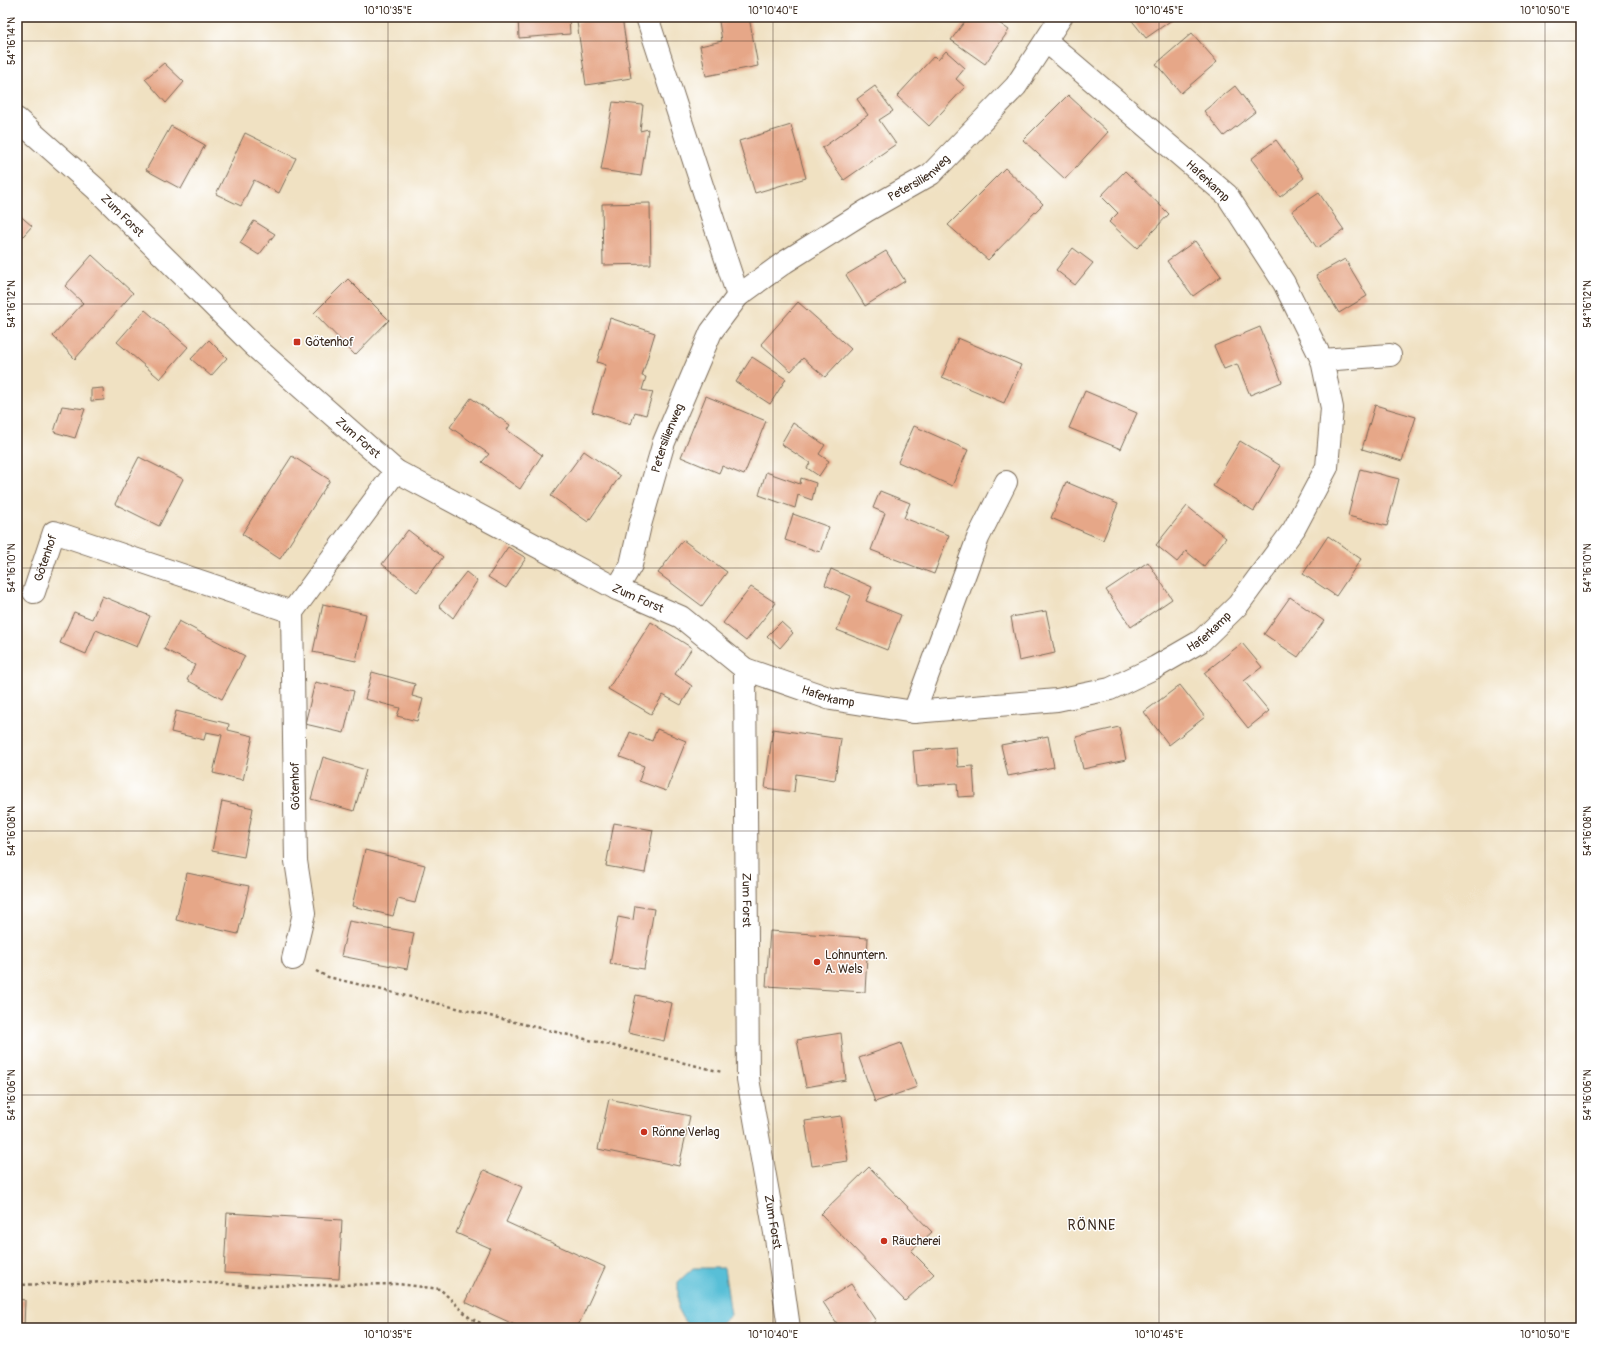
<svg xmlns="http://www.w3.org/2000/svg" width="1598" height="1345" viewBox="0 0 1598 1345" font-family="Pangolin,sans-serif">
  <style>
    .water { fill: #59bfd7; stroke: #4a747a }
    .building { fill: #e6a788 }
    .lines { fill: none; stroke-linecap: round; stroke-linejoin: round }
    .minor-casing { stroke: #7a6a57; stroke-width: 24 }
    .path { stroke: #7a6a57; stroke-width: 2.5; stroke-dasharray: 3 3; stroke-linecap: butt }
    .minor { stroke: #fff; stroke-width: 22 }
    .ticks { fill: none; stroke: #3b2a1e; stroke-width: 1; stroke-opacity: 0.45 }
    .poi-dot { fill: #c8321e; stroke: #fff; stroke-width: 1.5 }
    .labels { text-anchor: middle; stroke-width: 3; stroke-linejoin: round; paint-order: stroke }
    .street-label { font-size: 12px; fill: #3b2a1e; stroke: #fff }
    .poi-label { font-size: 12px; fill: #3b2a1e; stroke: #fff; text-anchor: start }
    .quarter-label { font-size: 14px; letter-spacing: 1px; fill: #3b2a1e; stroke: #fff }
    .neatline { fill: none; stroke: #3b2a1e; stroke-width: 1.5 }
    .ticks-label { font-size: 10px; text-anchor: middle; fill: #3b2a1e }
  </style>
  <rect width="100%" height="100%" fill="#fff"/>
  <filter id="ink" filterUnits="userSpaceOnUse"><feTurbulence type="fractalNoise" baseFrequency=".025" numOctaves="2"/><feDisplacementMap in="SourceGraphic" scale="8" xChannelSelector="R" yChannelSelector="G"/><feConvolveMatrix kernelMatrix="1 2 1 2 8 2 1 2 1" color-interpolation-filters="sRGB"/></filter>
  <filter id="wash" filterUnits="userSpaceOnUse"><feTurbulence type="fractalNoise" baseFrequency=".012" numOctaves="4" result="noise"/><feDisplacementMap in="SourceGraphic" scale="16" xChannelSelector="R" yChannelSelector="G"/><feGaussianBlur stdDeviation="0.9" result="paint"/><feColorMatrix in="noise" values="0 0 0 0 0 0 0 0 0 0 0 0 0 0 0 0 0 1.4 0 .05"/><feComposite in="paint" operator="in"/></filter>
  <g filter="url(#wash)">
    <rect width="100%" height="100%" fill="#f0e1c2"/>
    <!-- water -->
    <path class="water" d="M 693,1268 L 724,1268 L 731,1315 L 716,1328 L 688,1327 L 678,1308 L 678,1282 Z"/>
    <g id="blocks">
      <!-- building -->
      <g class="building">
        <path d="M 518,17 L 569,17 L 570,34 L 519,38 Z"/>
        <path d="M 617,17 L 622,17 L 631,78 L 586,85 L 577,22 Z"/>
        <path d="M 742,17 L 749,17 L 758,66 L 706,76 L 700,46 L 722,41 L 719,21 Z"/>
        <path d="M 968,17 L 991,17 L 1009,30 L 985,64 L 951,40 Z"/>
        <path d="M 1129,17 L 1176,17 L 1146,38 Z"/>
        <path d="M 1192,33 L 1217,62 L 1181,93 L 1156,64 Z"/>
        <path d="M 946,51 L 965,68 L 956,79 L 965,87 L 929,126 L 897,96 L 934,56 L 938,60 Z"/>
        <path d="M 164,63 L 184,82 L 166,103 L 145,79 Z"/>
        <path d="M 875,86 L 893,111 L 879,120 L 896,144 L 844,180 L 822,148 L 868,115 L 857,99 Z"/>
        <path d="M 1235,86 L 1255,112 L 1224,136 L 1204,111 Z"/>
        <path d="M 1068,95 L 1108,132 L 1065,179 L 1023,140 Z"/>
        <path d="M 613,102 L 643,105 L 640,131 L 648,129 L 641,176 L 601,170 Z"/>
        <path d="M 791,125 L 806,178 L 755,193 L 739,141 Z"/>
        <path d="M 171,126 L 205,145 L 181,189 L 146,170 Z"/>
        <path d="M 245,133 L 296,158 L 279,193 L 254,180 L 241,206 L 216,194 Z"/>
        <path d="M 1276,140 L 1304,178 L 1280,197 L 1251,159 Z"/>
        <path d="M 1005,168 L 1043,204 L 988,260 L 948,225 Z"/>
        <path d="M 1125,171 L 1169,214 L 1137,248 L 1109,222 L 1118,213 L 1101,196 Z"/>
        <path d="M 1319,193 L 1344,230 L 1317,248 L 1292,211 Z"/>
        <path d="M 650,203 L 651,264 L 603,265 L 602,204 Z"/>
        <path d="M 17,213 L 32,226 L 17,243 Z"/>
        <path d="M 254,221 L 275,234 L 259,255 L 240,243 Z"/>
        <path d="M 1195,241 L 1221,276 L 1193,296 L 1167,261 Z"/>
        <path d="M 1073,248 L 1093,263 L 1075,285 L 1056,270 Z"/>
        <path d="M 886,251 L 905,281 L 865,306 L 846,275 Z"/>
        <path d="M 92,255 L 133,293 L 75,359 L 53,336 L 83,303 L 65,286 Z"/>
        <path d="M 1345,259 L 1367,296 L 1339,313 L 1316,275 Z"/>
        <path d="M 348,279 L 389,320 L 355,355 L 314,313 Z"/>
        <path d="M 798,302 L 851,349 L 825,377 L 803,358 L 791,371 L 761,344 Z"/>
        <path d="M 145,310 L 188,347 L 160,379 L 117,342 Z"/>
        <path d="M 610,318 L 655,333 L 642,376 L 646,377 L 642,390 L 653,392 L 646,415 L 635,412 L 631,424 L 592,412 L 606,365 L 597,362 Z"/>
        <path d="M 1260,327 L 1282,382 L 1250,395 L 1237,364 L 1224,369 L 1214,346 Z"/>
        <path d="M 958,338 L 1021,365 L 1004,403 L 942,377 Z"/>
        <path d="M 209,340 L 227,358 L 211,376 L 191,359 Z"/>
        <path d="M 752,357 L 786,379 L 770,404 L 736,382 Z"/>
        <path d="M 103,388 L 104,400 L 91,401 L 91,389 Z"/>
        <path d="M 1085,391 L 1137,413 L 1121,449 L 1069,428 Z"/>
        <path d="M 706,396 L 766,421 L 744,475 L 722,466 L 719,473 L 681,457 Z"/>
        <path d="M 471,398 L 510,425 L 507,430 L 542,455 L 520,489 L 482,462 L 489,454 L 450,427 Z"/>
        <path d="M 1375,405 L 1416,417 L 1402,461 L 1362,449 Z"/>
        <path d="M 62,406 L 85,409 L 75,438 L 54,432 Z"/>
        <path d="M 793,423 L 825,445 L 819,454 L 829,461 L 819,476 L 807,468 L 810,463 L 781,444 Z"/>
        <path d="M 914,426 L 968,450 L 952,486 L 898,462 Z"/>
        <path d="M 1240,441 L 1281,466 L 1254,511 L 1213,486 Z"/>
        <path d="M 584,451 L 620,476 L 588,522 L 551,496 Z"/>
        <path d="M 292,456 L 330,480 L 280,559 L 242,534 Z"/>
        <path d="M 139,457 L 183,479 L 159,526 L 115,504 Z"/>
        <path d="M 1360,469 L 1399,479 L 1387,526 L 1348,516 Z"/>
        <path d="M 766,472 L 800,484 L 801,478 L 816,483 L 812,500 L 798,495 L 795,508 L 759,495 Z"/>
        <path d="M 1066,482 L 1118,504 L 1103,540 L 1051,518 Z"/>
        <path d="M 880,491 L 910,503 L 904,518 L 949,535 L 934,574 L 871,550 L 885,513 L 873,508 Z"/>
        <path d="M 1187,506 L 1226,538 L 1204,566 L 1186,551 L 1177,562 L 1156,545 Z"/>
        <path d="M 793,514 L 829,527 L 820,552 L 785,540 Z"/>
        <path d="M 408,530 L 443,557 L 417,592 L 382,564 Z"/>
        <path d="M 1328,536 L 1361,559 L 1336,596 L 1303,574 Z"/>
        <path d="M 683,540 L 727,572 L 702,606 L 658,573 Z"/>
        <path d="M 508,547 L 526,558 L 506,588 L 488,577 Z"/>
        <path d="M 1148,562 L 1172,599 L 1131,627 L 1106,590 Z"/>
        <path d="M 831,569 L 872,587 L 866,601 L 901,615 L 887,650 L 837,630 L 851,596 L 825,585 Z"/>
        <path d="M 466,572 L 477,581 L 453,618 L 439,606 Z"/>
        <path d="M 751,587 L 776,603 L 746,641 L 723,623 Z"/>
        <path d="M 102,596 L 150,616 L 137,647 L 96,630 L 86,654 L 60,643 L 74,612 L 92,619 Z"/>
        <path d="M 1290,597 L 1324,621 L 1298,657 L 1264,634 Z"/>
        <path d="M 323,604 L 366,614 L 356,661 L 313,652 Z"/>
        <path d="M 1046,611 L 1055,653 L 1019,661 L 1011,617 Z"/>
        <path d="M 179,621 L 245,656 L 222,699 L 187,680 L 195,665 L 164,649 Z"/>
        <path d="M 651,622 L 692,648 L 675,674 L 692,686 L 681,705 L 663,695 L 651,714 L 608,689 Z"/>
        <path d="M 781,622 L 793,633 L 780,648 L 767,636 Z"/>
        <path d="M 1242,643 L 1262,667 L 1244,681 L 1269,711 L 1248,728 L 1204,673 Z"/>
        <path d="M 372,672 L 415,684 L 412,696 L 423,699 L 417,721 L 397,716 L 400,708 L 365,699 Z"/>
        <path d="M 315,682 L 354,691 L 344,733 L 305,724 Z"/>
        <path d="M 1180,685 L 1205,717 L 1169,745 L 1144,712 Z"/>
        <path d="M 176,711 L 229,724 L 228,730 L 253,736 L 243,780 L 213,773 L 222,735 L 206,732 L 204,740 L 171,732 Z"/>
        <path d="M 1119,727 L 1126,760 L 1083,769 L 1076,737 Z"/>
        <path d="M 657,729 L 686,741 L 666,791 L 639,781 L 644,766 L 620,757 L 630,732 L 652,741 Z"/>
        <path d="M 773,729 L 841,739 L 835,780 L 796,774 L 794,792 L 765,788 Z"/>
        <path d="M 1048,736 L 1054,767 L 1008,776 L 1001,745 Z"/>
        <path d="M 956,747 L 958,767 L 973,766 L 975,796 L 958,797 L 957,783 L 916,786 L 913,751 Z"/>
        <path d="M 323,757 L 366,770 L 354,811 L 311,799 Z"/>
        <path d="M 222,801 L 253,808 L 244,857 L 212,851 Z"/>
        <path d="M 614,823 L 653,830 L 645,873 L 606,866 Z"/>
        <path d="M 365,850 L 425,865 L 415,903 L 398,899 L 393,916 L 352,906 Z"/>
        <path d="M 187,873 L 249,886 L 238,934 L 176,920 Z"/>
        <path d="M 635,906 L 654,909 L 644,969 L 610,964 L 618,917 L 633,920 Z"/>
        <path d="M 349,921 L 414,933 L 407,969 L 341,956 Z"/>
        <path d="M 770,931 L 868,938 L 865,992 L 766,986 Z"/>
        <path d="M 636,995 L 672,1003 L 664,1041 L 628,1033 Z"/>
        <path d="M 841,1033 L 846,1080 L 806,1087 L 797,1040 Z"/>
        <path d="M 901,1043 L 917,1087 L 875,1102 L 859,1058 Z"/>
        <path d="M 609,1099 L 690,1116 L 679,1166 L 598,1149 Z"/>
        <path d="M 841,1116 L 848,1161 L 812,1166 L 805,1121 Z"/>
        <path d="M 869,1167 L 932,1232 L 911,1251 L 934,1274 L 905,1301 L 821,1214 Z"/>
        <path d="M 484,1170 L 522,1187 L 506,1222 L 605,1267 L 577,1328 L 522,1328 L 465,1302 L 490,1248 L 456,1233 Z"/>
        <path d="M 227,1213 L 342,1220 L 339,1279 L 224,1273 Z"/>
        <path d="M 851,1284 L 876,1321 L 866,1328 L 840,1328 L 823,1302 Z"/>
        <path d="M 17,1299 L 25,1300 L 24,1328 L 17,1328 Z"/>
      </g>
    </g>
  </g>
  <g filter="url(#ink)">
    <use href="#blocks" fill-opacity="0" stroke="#7a6a57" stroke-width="1"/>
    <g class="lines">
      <!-- minor casing -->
      <g class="minor-casing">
        <g id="minor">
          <path d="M 647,17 L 738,296"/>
          <path id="s1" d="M 17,119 L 95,188 L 253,345 L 396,471 L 617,589 L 681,617 L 745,669 L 831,699 L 914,712 L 1057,700 L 1110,689 L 1156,667 L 1201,641 L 1238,605 L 1294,529 L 1327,467 L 1332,408 L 1322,360 L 1284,283 L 1227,195 L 1046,41"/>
          <path d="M 1322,360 L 1390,355"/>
          <path id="s2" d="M 617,589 L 631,565 L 640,525 L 664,442 L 711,332 L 738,296 L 785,262 L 866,211 L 931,174 L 1016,86 L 1061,17"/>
          <path id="s3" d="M 34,592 L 54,532 L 292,612"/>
          <path id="s4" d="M 745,669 L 748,1079 L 778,1250 L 789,1328"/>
          <path d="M 914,712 L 978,538 L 1006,482"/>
          <path d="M 293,959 L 304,913 L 296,861 L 292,612 L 396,471"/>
        </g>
      </g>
      <!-- path -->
      <g class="path">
        <path d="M 316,971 L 328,977 L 722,1072"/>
        <path d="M 17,1285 L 167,1280 L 256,1286 L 398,1284 L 440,1289 L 470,1318 L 491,1328"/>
      </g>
      <!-- minor -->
      <use href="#minor" class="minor"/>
    </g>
  </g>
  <!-- ticks -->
  <path class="ticks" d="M 388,17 L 388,1328M 773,17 L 773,1328M 1159,17 L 1159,1328M 1545,17 L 1545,1328M 17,41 L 1581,41M 17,304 L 1581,304M 17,568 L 1581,568M 17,831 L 1581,831M 17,1095 L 1581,1095"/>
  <!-- markers -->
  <g class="poi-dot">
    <rect x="293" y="338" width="8" height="8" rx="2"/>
    <circle cx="817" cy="962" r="4"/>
    <circle cx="644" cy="1132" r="4"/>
    <circle cx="884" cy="1241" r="4"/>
  </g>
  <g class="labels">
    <!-- street labels -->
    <g class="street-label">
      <text dy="4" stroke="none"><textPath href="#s2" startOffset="536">Petersilienweg</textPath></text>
      <text transform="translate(1208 181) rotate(43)" y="4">Haferkamp</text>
      <text dy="4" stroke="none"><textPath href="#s1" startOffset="143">Zum Forst</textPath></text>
      <text dy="4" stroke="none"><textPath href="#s1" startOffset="467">Zum Forst</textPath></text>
      <text dy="4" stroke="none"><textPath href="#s2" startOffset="160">Petersilienweg</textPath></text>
      <text dy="4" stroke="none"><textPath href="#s3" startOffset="36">Götenhof</textPath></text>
      <text dy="4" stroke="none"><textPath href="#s1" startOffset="791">Zum Forst</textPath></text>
      <text dy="4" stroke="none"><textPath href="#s1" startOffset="1408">Haferkamp</textPath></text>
      <text dy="4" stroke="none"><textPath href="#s1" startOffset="1008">Haferkamp</textPath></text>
      <text transform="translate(295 786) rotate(-91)" y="4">Götenhof</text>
      <text dy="4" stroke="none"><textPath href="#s4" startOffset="231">Zum Forst</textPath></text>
      <text dy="4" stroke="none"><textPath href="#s4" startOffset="555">Zum Forst</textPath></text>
    </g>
    <!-- poi labels -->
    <g class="poi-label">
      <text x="305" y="346">Götenhof</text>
      <text x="825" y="959">Lohnuntern.<tspan x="825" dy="14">A. Wels</tspan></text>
      <text x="652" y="1136">Rönne Verlag</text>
      <text x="892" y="1245">Räucherei</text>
    </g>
    <!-- quarter labels -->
    <g class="quarter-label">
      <text x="1092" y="1230">RÖNNE</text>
    </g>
  </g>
  <!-- margin -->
  <rect width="1598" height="1345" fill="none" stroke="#fff" stroke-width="44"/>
  <rect x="22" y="22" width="1554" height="1301" class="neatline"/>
  <g class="ticks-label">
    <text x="388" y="14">10°10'35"E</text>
    <text x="773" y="14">10°10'40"E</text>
    <text x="1159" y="14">10°10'45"E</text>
    <text x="1545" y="14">10°10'50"E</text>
    <text transform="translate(11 41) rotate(-90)" y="4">54°16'14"N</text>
    <text transform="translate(11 304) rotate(-90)" y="4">54°16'12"N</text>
    <text transform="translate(1587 304) rotate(-90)" y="4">54°16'12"N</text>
    <text transform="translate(11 568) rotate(-90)" y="4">54°16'10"N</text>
    <text transform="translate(1587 568) rotate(-90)" y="4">54°16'10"N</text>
    <text transform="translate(11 831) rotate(-90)" y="4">54°16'08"N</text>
    <text transform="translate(1587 831) rotate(-90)" y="4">54°16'08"N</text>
    <text transform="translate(11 1095) rotate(-90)" y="4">54°16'06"N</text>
    <text transform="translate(1587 1095) rotate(-90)" y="4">54°16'06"N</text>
    <text x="388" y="1338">10°10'35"E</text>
    <text x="773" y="1338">10°10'40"E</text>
    <text x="1159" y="1338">10°10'45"E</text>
    <text x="1545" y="1338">10°10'50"E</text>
  </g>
</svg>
